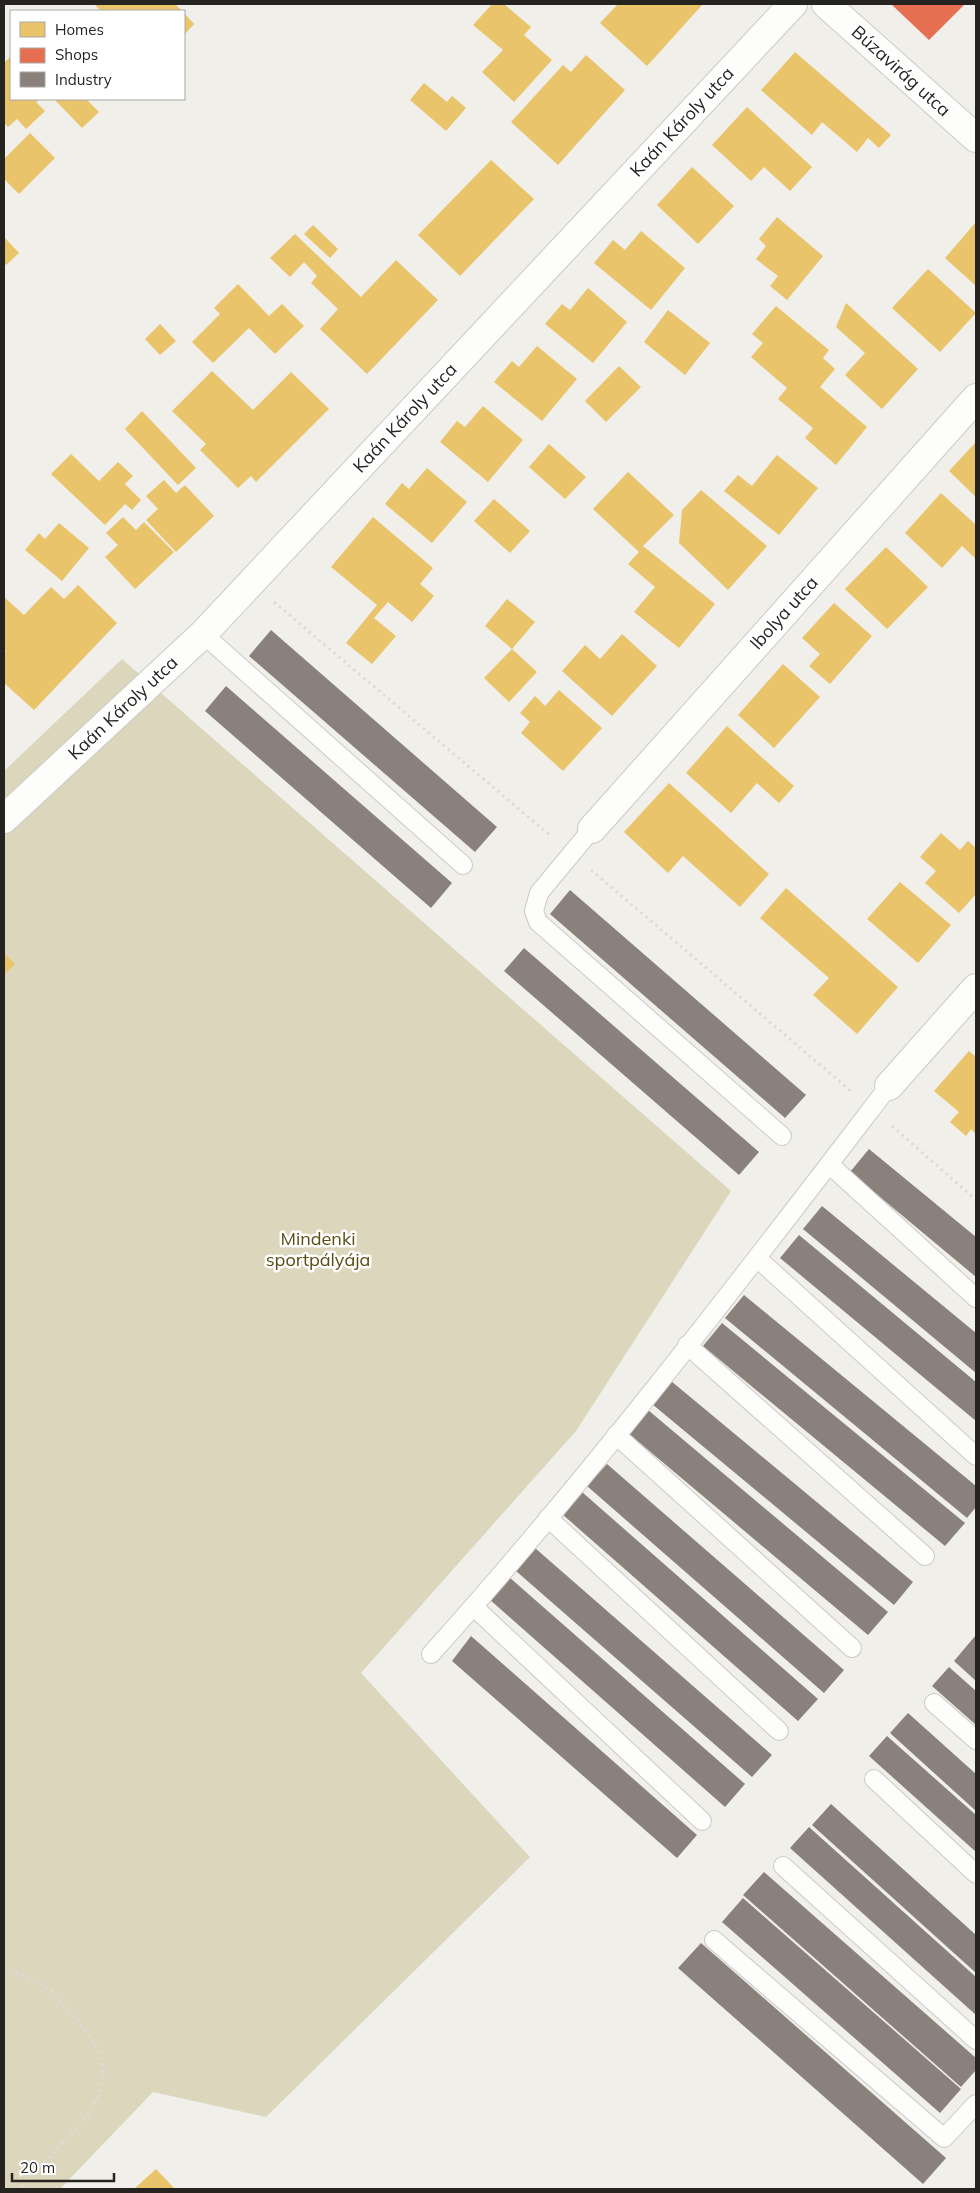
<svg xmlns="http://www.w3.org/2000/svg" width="980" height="2193" viewBox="0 0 980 2193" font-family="Mulish,sans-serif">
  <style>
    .green { fill: #dcd6bc }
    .homes { fill: #e9c46a }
    .shops { fill: #e76f51 }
    .industry { fill: #8a817c }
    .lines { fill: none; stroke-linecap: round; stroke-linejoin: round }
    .service-casing { stroke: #cbcac7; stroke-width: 20 }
    .minor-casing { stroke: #cbcac7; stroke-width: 30 }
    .path { stroke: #dbdbd9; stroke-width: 3; stroke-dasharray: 2.5 4; stroke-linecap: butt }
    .service { stroke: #fdfdfc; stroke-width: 18 }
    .minor { stroke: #fdfdfc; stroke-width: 28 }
    .labels { text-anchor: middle; stroke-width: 5; stroke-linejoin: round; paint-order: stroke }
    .street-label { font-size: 18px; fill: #252421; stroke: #fff }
    .park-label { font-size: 18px; fill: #584c13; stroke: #fff }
  </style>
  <rect width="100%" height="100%" fill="#f0efea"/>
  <!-- green -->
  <path class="green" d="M 122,659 L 731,1191 L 576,1431 L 361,1673 L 530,1857 L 266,2117 L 153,2092 L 60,2189 L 4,2189 L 4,771 Z"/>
  <!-- homes -->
  <g class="homes">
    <path d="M 94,4 L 175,4 L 182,11 L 101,11 Z"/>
    <path d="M 492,4 L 504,4 L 531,27 L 524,35 L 552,60 L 514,102 L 482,72 L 503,50 L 473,25 Z"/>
    <path d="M 618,4 L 703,4 L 647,66 L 600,23 Z"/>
    <path d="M 184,13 L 194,24 L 184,35 Z"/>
    <path d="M 795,52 L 891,135 L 879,148 L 868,138 L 857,152 L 822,122 L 812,135 L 761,90 Z"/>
    <path d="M 586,55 L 625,90 L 558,165 L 511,122 L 563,65 L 571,72 Z"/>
    <path d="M 11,56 L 11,99 L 40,99 L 36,102 L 45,111 L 26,129 L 17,119 L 8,127 L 4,123 L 4,63 Z"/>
    <path d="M 424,83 L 447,102 L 452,96 L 466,108 L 446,131 L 410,100 Z"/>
    <path d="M 54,99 L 86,99 L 99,112 L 82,128 Z"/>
    <path d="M 747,107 L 812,167 L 790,191 L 764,167 L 751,181 L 712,145 Z"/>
    <path d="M 30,133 L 55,158 L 19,194 L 4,179 L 4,159 Z"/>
    <path d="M 491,160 L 534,199 L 460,276 L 418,235 Z"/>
    <path d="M 692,167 L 734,206 L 698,244 L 657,205 Z"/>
    <path d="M 777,217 L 823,256 L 787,300 L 770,286 L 778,276 L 756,259 L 766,246 L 759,239 Z"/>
    <path d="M 976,222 L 976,286 L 945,258 Z"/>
    <path d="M 313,225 L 338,249 L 330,258 L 304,234 Z"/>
    <path d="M 641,231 L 685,268 L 651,310 L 594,263 L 613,240 L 625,250 Z"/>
    <path d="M 295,234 L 361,297 L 396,260 L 438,300 L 367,374 L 320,329 L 338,309 L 311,283 L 317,276 L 304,262 L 290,277 L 270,258 Z"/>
    <path d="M 4,237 L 19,253 L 6,265 L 4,263 Z"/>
    <path d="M 928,269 L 976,313 L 940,352 L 892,308 Z"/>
    <path d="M 238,284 L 269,316 L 282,304 L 304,326 L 275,354 L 249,328 L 213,363 L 192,342 L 220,314 L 214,308 Z"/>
    <path d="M 588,288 L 627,322 L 593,363 L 545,324 L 562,304 L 570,310 Z"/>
    <path d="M 846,303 L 918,369 L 882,409 L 845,375 L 865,353 L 836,327 Z"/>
    <path d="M 776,306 L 829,350 L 823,358 L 835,369 L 820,387 L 867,427 L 836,465 L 805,438 L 813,428 L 778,399 L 787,388 L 751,357 L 763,343 L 752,334 Z"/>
    <path d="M 668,310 L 710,343 L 685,375 L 644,342 Z"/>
    <path d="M 160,324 L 176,341 L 160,355 L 145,339 Z"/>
    <path d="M 537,346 L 577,379 L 542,421 L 494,382 L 512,361 L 519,367 Z"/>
    <path d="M 619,366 L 641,387 L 606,422 L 585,401 Z"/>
    <path d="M 212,371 L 253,410 L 291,372 L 329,409 L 256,482 L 251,476 L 238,488 L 200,450 L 206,444 L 172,411 Z"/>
    <path d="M 483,406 L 523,440 L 488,482 L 440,442 L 457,421 L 465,427 Z"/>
    <path d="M 142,411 L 196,468 L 178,485 L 125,429 Z"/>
    <path d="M 976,442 L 976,497 L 949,471 Z"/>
    <path d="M 549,444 L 586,477 L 565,499 L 529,467 Z"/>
    <path d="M 71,454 L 99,481 L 118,462 L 133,476 L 125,484 L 141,500 L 132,510 L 125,504 L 105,525 L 51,474 Z"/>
    <path d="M 777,455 L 818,488 L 779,535 L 724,491 L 738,475 L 752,486 Z"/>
    <path d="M 427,468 L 467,502 L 432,543 L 385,504 L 402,483 L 409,489 Z"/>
    <path d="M 628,472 L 674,515 L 643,546 L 715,604 L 679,648 L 634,612 L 655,587 L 628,564 L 639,552 L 593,509 Z"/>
    <path d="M 164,480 L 176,493 L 185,485 L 214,516 L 176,552 L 146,520 L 158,509 L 146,496 Z"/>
    <path d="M 701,490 L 767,546 L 728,590 L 679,543 L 682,510 Z"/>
    <path d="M 941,493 L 976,525 L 976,559 L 962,546 L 942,568 L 905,533 Z"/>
    <path d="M 494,499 L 530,531 L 510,553 L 474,521 Z"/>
    <path d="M 123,517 L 136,530 L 144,522 L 174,552 L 135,589 L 105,557 L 118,545 L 106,533 Z"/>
    <path d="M 373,517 L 433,568 L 420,584 L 434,596 L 412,622 L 388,602 L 374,618 L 396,636 L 372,664 L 346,643 L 377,605 L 331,567 Z"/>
    <path d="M 59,523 L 89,548 L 62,581 L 25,550 L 39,533 L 45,539 Z"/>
    <path d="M 886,547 L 928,587 L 887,629 L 845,589 Z"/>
    <path d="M 78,585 L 117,623 L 34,710 L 4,683 L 4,654 L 6,651 L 4,649 L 4,597 L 24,615 L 51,587 L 64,599 Z"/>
    <path d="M 507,599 L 535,622 L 512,649 L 485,626 Z"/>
    <path d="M 834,603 L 872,636 L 830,684 L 809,666 L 820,654 L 802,638 Z"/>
    <path d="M 622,634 L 657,666 L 612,716 L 562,671 L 585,645 L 600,659 Z"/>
    <path d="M 512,649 L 537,672 L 509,702 L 484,678 Z"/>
    <path d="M 783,664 L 820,697 L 774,748 L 738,715 Z"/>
    <path d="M 559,690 L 602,728 L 563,771 L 521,733 L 530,722 L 520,713 L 535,696 L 545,706 Z"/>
    <path d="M 727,726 L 794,786 L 779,803 L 757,783 L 731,813 L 686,773 Z"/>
    <path d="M 669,783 L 769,874 L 740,907 L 683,856 L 668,873 L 624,832 Z"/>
    <path d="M 941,833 L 960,850 L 968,841 L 976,848 L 976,894 L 959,913 L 925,883 L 936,871 L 920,857 Z"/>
    <path d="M 900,882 L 951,925 L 918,963 L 867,919 Z"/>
    <path d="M 786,888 L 898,987 L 857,1034 L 813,995 L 829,978 L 760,918 Z"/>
    <path d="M 4,953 L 15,964 L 4,975 Z"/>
    <path d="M 969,1051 L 976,1057 L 976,1134 L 971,1129 L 966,1136 L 950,1122 L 959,1112 L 934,1091 Z"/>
    <path d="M 156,2169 L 175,2189 L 134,2189 Z"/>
  </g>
  <!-- shops -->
  <path class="shops" d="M 891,4 L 965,4 L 929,40 Z"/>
  <!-- industry -->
  <g class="industry">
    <path d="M 271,630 L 497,827 L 475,852 L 249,656 Z"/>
    <path d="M 226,686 L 452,883 L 431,908 L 205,711 Z"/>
    <path d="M 570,890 L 806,1095 L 785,1118 L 550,914 Z"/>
    <path d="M 524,948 L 759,1152 L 739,1175 L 504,971 Z"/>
    <path d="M 869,1149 L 976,1237 L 976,1277 L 850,1172 Z"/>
    <path d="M 822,1206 L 976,1333 L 976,1373 L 803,1229 Z"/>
    <path d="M 799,1235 L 976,1382 L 976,1421 L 780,1258 Z"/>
    <path d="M 744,1295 L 976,1486 L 976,1507 L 967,1518 L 725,1318 Z"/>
    <path d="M 722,1323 L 965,1523 L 945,1546 L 703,1346 Z"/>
    <path d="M 671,1381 L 913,1582 L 894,1605 L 652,1404 Z"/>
    <path d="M 648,1410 L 888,1612 L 868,1635 L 628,1433 Z"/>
    <path d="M 607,1464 L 844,1670 L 824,1693 L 587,1486 Z"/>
    <path d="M 582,1492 L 818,1699 L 798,1721 L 562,1514 Z"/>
    <path d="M 535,1548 L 772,1755 L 752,1777 L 516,1571 Z"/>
    <path d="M 509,1577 L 745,1784 L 725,1807 L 489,1599 Z"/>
    <path d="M 976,1635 L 976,1681 L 954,1661 Z"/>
    <path d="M 471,1636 L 697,1835 L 677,1858 L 452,1661 Z"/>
    <path d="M 949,1667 L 976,1691 L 976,1725 L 932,1686 Z"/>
    <path d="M 908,1713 L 976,1774 L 976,1811 L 890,1733 Z"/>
    <path d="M 887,1736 L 976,1815 L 976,1852 L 869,1756 Z"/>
    <path d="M 831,1804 L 976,1935 L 976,1973 L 812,1825 Z"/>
    <path d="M 809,1827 L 976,1977 L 976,2015 L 790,1848 Z"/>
    <path d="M 764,1872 L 976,2058 L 976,2070 L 961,2087 L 743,1895 Z"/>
    <path d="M 743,1898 L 961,2089 L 940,2113 L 722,1922 Z"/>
    <path d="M 701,1943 L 946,2158 L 923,2184 L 678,1968 Z"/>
  </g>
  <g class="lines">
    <!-- service casing -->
    <g class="service-casing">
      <g id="service">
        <path d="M 203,634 L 463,865"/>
        <path d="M 592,829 L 539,893 L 534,911 L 538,922 L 782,1136"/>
        <path d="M 830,1165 L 976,1298"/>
        <path d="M 757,1258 L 976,1456"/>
        <path d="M 687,1345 L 925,1556"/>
        <path d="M 616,1435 L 852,1648"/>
        <path d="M 548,1518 L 779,1731"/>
        <path d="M 474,1607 L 702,1821"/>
        <path d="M 431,1654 C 593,1474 741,1279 889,1086"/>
        <path d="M 934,1703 L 976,1740"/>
        <path d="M 874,1779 L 976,1874"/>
        <path d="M 783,1866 L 976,2040"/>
        <path d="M 714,1940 L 944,2138 L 976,2104"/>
      </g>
    </g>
    <!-- minor casing -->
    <g class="minor-casing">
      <g id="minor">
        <path d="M 826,4 L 976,138"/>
        <path d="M 4,819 L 203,634 L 793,4"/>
        <path d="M 592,829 L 976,398"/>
        <path d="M 889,1086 L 976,988"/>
      </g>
    </g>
    <!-- path -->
    <g class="path">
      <path d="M 274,602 L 552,837"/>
      <path d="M 591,870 L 851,1091"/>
      <path d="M 892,1126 L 976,1200"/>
      <path d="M 4,1967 C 17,1974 33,1979 46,1987 C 55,1992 62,2004 69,2012 C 102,2048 115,2068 89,2114 L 19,2189"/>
    </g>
    <!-- service -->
    <use href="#service" class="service"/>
    <!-- minor -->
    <use href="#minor" class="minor"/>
  </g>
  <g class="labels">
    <!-- street labels -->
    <g class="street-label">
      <text transform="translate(901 71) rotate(42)" y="6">Búzavirág utca</text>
      <text transform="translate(682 122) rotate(-47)" y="6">Kaán Károly utca</text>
      <text transform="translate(405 418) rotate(-47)" y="6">Kaán Károly utca</text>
      <text transform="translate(784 613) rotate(-48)" y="6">Ibolya utca</text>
      <text transform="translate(123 708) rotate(-43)" y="6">Kaán Károly utca</text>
    </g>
    <!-- park labels -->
    <g class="park-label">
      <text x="318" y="1245">Mindenki<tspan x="318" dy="21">sportpályája</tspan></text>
    </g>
  </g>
  <!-- border -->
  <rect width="980" height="2193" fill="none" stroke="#252421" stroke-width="10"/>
  <!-- legend -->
  <rect x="10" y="10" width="175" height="90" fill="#ffffff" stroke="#a8a7a6"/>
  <rect x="20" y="22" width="25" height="15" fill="#e9c46a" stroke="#a8a7a6"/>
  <text x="55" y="35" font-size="15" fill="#252421">Homes</text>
  <rect x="20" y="48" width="25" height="15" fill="#e76f51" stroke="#a8a7a6"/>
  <text x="55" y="60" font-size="15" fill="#252421">Shops</text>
  <rect x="20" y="72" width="25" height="15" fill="#8a817c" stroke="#a8a7a6"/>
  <text x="55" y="85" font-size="15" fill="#252421">Industry</text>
  <!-- scale -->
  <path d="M12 2173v8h102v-8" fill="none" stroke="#252421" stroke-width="2.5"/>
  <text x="20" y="2173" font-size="15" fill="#252421" stroke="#ffffff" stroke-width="4" paint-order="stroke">20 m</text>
</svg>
